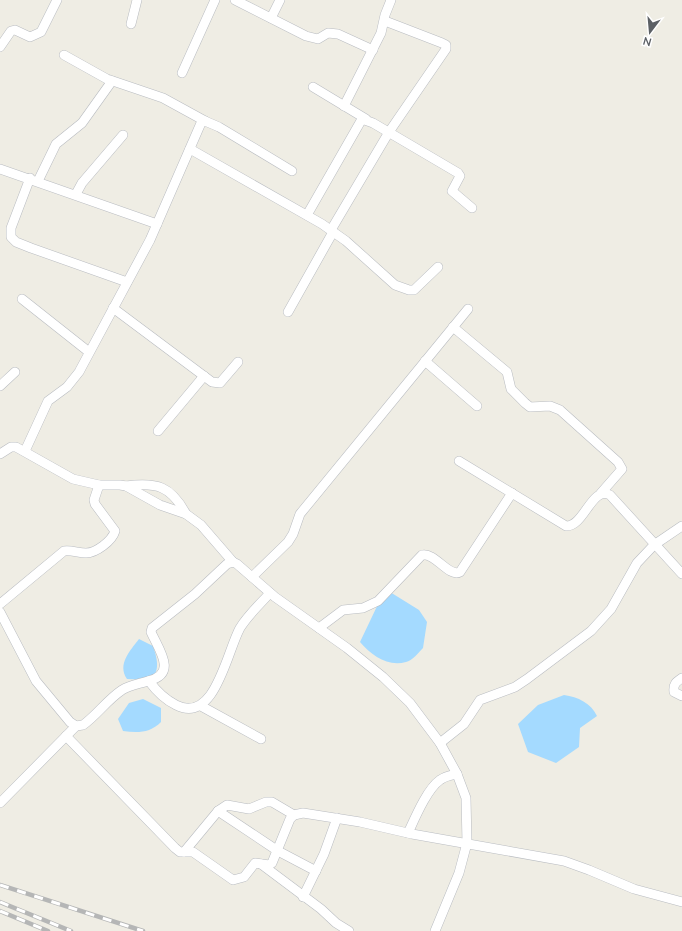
<svg xmlns="http://www.w3.org/2000/svg" width="682" height="931" viewBox="0 0 682 931" font-family="'Nunito Sans',sans-serif">
  <style>
    .water { fill: #a4daff }
    .lines { fill: none; stroke-linecap: round; stroke-linejoin: round }
    .street-casing { stroke: #b9bcc1; stroke-width: 10 }
    .street { stroke: #fff; stroke-width: 9 }
    .rail-casing { stroke: #b5b6b6; stroke-width: 4.5 }
    .rail { stroke: #fff; stroke-width: 3; stroke-dasharray: 9; stroke-linecap: butt }
  </style>
  <rect width="100%" height="100%" fill="#efede4"/>
  <!-- water -->
  <g class="water">
    <path d="M 390,592 L 419,610 L 427,622 L 423,648 C 419,652 412,661 406,662 C 388,667 372,656 360,642 L 380,600 Z"/>
    <path d="M 139,639 L 153,646 C 157,658 161,671 150,680 L 127,679 C 117,664 130,651 139,639 Z"/>
    <path d="M 564,695 C 578,697 591,703 597,716 L 580,728 L 579,747 L 556,763 L 528,752 L 518,724 L 538,705 Z"/>
    <path d="M 143,699 L 161,708 L 161,722 C 150,733 138,733 123,731 L 118,719 L 129,703 Z"/>
  </g>
  <g class="lines">
    <!-- street casing -->
    <g class="street-casing">
      <g id="street">
        <path d="M 235,0 L 306,36 L 318,39 L 328,33 L 338,34 L 373,50"/>
        <path d="M 271,18 L 280,0"/>
        <path d="M 131,24 L 137,0"/>
        <path d="M 0,47 L 11,31 L 15,30 L 30,37 L 41,32 L 57,0"/>
        <path d="M 64,55 L 107,79 L 163,98 L 205,121"/>
        <path d="M 182,73 L 215,0"/>
        <path d="M 313,87 L 366,119"/>
        <path d="M 344,106 L 381,33 L 385,15 L 391,0"/>
        <path d="M 190,149 L 322,224 L 346,241 L 395,285 L 409,290 L 414,290 L 438,267"/>
        <path d="M 0,169 L 157,224"/>
        <path d="M 30,178 L 11,228 L 11,237 L 16,242 L 31,248 L 127,282"/>
        <path d="M 38,181 L 56,144 L 82,123 L 112,81"/>
        <path d="M 76,194 L 82,183 L 123,135"/>
        <path d="M 307,215 L 362,119 L 373,123 L 458,173 L 460,176 L 452,191 L 472,208"/>
        <path d="M 331,230 L 389,132 L 446,49 L 446,45 L 442,43 L 385,21"/>
        <path d="M 22,299 L 89,352"/>
        <path d="M 113,308 L 212,382 L 220,383 L 238,362"/>
        <path d="M 288,312 L 333,232"/>
        <path d="M 453,327 L 507,372 L 511,389 L 525,403 L 530,407 L 550,406 L 560,410 L 618,462 L 622,469 L 601,493"/>
        <path d="M 425,361 L 477,406"/>
        <path d="M 0,386 L 15,372"/>
        <path d="M 158,431 L 204,376"/>
        <path d="M 25,451 L 48,401 L 67,387 L 79,372 L 150,240 L 201,123 L 205,121 L 219,127 L 292,171"/>
        <path d="M 0,454 L 11,447 L 16,447 L 73,479 L 99,485 L 120,485 L 126,486 L 160,505 L 186,514 L 201,525 L 233,562"/>
        <path d="M 459,461 L 566,526 C 584,527 592,485 610,495 L 682,574"/>
        <path d="M 126,486 C 157,482 171,486 186,514"/>
        <path d="M 252,577 L 288,542 L 293,534 L 300,514 L 468,309"/>
        <path d="M 0,604 L 64,551 C 72,550 78,553 86,553 C 96,553 112,541 115,531 L 95,504 L 94,500 L 99,485"/>
        <path d="M 0,612 L 36,681 L 70,722 L 76,726 L 83,725 C 97,715 107,700 122,690 C 130,685 139,684 148,681 C 178,674 159,650 151,632 L 152,628 L 195,594 L 227,564 L 233,562 L 237,564 L 275,597 L 347,648 L 383,677 L 410,703 L 440,743 L 457,774 L 466,798 L 467,843 L 459,873 L 435,931"/>
        <path d="M 319,628 L 343,610 L 363,608 L 378,601 L 422,555 C 435,552 449,578 460,572 L 512,493"/>
        <path d="M 682,678 C 676,682 673,684 674,692 L 682,696"/>
        <path d="M 149,681 C 157,692 164,699 176,705 C 215,725 227,651 240,628 C 248,615 260,604 270,593"/>
        <path d="M 201,706 L 261,739"/>
        <path d="M 66,736 L 175,848 L 180,852 L 193,852 L 233,880 L 244,877 L 255,863 L 269,865 L 272,863 L 290,819 L 294,815 L 303,813 L 360,822 L 412,834 L 564,861 L 589,870 L 634,889 L 682,902"/>
        <path d="M 440,743 L 464,724 L 480,700 L 515,687 L 527,679 L 591,631 L 611,609 L 637,563 L 654,545 L 682,526"/>
        <path d="M 0,803 L 76,726"/>
        <path d="M 218,811 L 278,851 L 316,871"/>
        <path d="M 408,833 C 415,818 427,789 440,780 C 445,776 452,775 457,774"/>
        <path d="M 184,852 L 218,811 L 227,805 L 249,809 L 266,802 L 272,802 L 294,815"/>
        <path d="M 261,864 L 321,909 L 336,923 L 349,931"/>
        <path d="M 303,897 L 324,854 L 337,818"/>
      </g>
    </g>
    <!-- street -->
    <use href="#street" class="street"/>
    <!-- rail casing -->
    <g class="rail-casing">
      <g id="rail">
        <path d="M 0,885 L 143,931"/>
        <path d="M 0,902 L 71,931"/>
        <path d="M 0,911 L 48,931"/>
      </g>
    </g>
    <!-- rail -->
    <use href="#rail" class="rail"/>
  </g>
  <!-- north arrow -->
  <g transform="translate(650 32) rotate(196)" stroke="#ffffff" stroke-width="3" paint-order="stroke">
  <path d="M0-3L7 15L0 10L-7 15Z" fill="#5c6065"/>
  <text y="-6" font-size="11" font-weight="bold" text-anchor="middle" fill="#5c6065">N</text>
  </g>
</svg>
